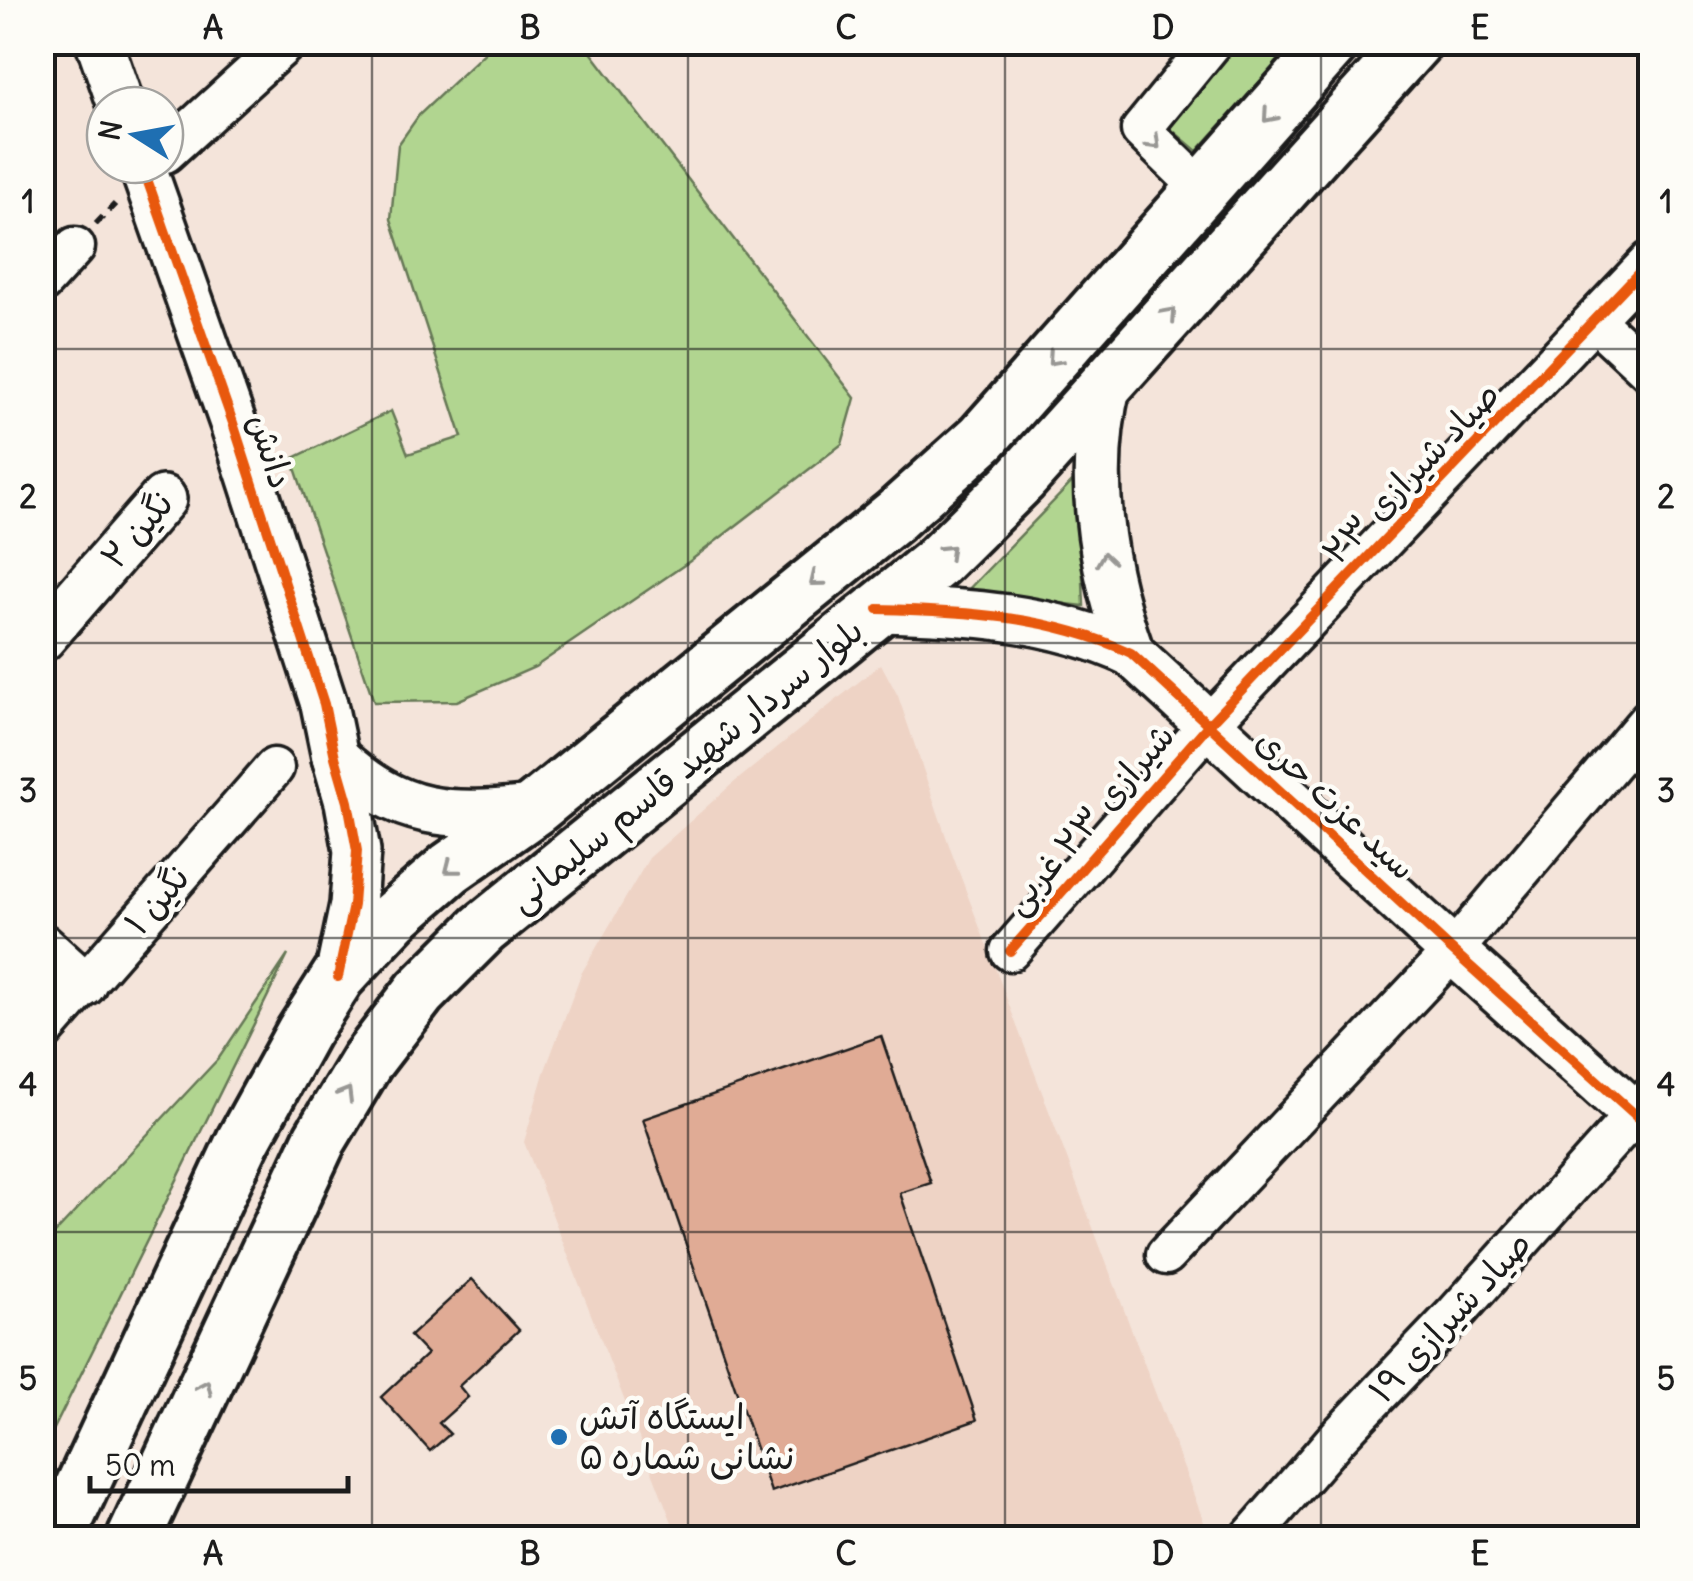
<svg xmlns="http://www.w3.org/2000/svg" width="1693" height="1581" viewBox="0 0 1693 1581" font-family="Delius,'Playpen Sans Arabic',sans-serif">
  <style>
    .built { fill: #eed3c5 }
    .green { fill: #b1d590; stroke: #667856; stroke-width: 2.5 }
    .building { fill: #e0ab95; stroke: #1c1c1c; stroke-width: 2.5 }
    .lines { fill: none; stroke-linecap: round; stroke-linejoin: round }
    .minor-casing { stroke: #1c1c1c; stroke-width: 45 }
    .tertiary-casing { stroke: #1c1c1c; stroke-width: 52 }
    .secondary-casing { stroke: #1c1c1c; stroke-width: 60 }
    .path { stroke: #1c1c1c; stroke-width: 6; stroke-dasharray: 10 8; stroke-linecap: butt }
    .minor { stroke: #fdfcf7; stroke-width: 38 }
    .tertiary { stroke: #fdfcf7; stroke-width: 45 }
    .secondary { stroke: #fdfcf7; stroke-width: 52 }
    .cycleway-casing { stroke: #fdfcf7; stroke-width: 16 }
    .cycleway { stroke: #e8590c; stroke-width: 10 }
    .oneway { stroke: #989794 }
    .grid { fill: none; stroke: #1c1c1c; stroke-width: 2.5; stroke-opacity: 0.55 }
    .poi-dot { fill: #1f6fb2; stroke: #fdfcf7; stroke-width: 4 }
    .labels { text-anchor: middle; stroke-width: 9; stroke-linejoin: round; paint-order: stroke }
    .street-label { font-size: 35px; fill: #1c1c1c; stroke: #fdfcf7 }
    .poi-label { font-size: 35px; fill: #1c1c1c; stroke: #fdfcf7; text-anchor: start }
    .neatline { fill: none; stroke: #1c1c1c; stroke-width: 4 }
    .grid-label { font-size: 32px; text-anchor: middle; font-weight: bold; fill: #1c1c1c }
  </style>
  <rect width="100%" height="100%" fill="#f4e4da"/>
  <filter id="ink" filterUnits="userSpaceOnUse"><feTurbulence type="fractalNoise" baseFrequency=".01" numOctaves="2"/><feDisplacementMap in="SourceGraphic" scale="20" xChannelSelector="R" yChannelSelector="G"/><feConvolveMatrix kernelMatrix="1 2 1 2 8 2 1 2 1" color-interpolation-filters="sRGB"/></filter>
  <g filter="url(#ink)">
    <!-- built -->
    <path class="built" d="M 881,664 L 898,696 L 951,851 L 1210,1538 L 678,1538 L 524,1142 L 544,1073 L 581,974 L 649,858 L 731,785 Z"/>
    <!-- green -->
    <g class="green">
      <path d="M 496,42 L 584,43 L 855,398 L 842,444 L 690,561 L 535,667 L 457,701 L 374,702 L 292,459 L 391,411 L 408,454 L 462,437 L 391,219 L 398,145 L 419,115 Z"/>
      <path d="M 1235,43 L 1295,43 L 1197,151 L 1165,124 Z"/>
      <path d="M 1079,475 L 1084,606 L 965,593 Z"/>
      <path d="M 288,955 L 43,1451 L 43,1246 L 219,1058 Z"/>
    </g>
    <!-- building -->
    <g class="building">
      <path d="M 881,1036 L 931,1183 L 900,1193 L 977,1420 L 771,1492 L 643,1119 Z"/>
      <path d="M 472,1279 L 519,1330 L 459,1386 L 468,1397 L 439,1423 L 450,1434 L 430,1451 L 381,1397 L 427,1354 L 410,1336 Z"/>
    </g>
    <g class="lines">
      <!-- minor casing -->
      <g class="minor-casing">
        <g id="minor">
          <path d="M 165,153 L 287,42"/>
          <path d="M 1203,190 L 1141,130 L 1213,42"/>
          <path d="M 42,283 L 75,247"/>
          <path d="M 1595,321 L 1650,372"/>
          <path d="M 1010,951 L 1210,723 L 1650,261"/>
          <path d="M 42,1033 L 274,768"/>
          <path d="M 1166,1255 L 1453,951 L 1650,718"/>
          <path d="M 1250,1538 L 1335,1440 L 1456,1313 L 1650,1097"/>
        </g>
      </g>
      <!-- tertiary casing -->
      <g class="tertiary-casing">
        <g id="tertiary">
          <path d="M 99,42 L 121,105"/>
          <path d="M 142,165 L 233,423 L 324,704 L 335,757 L 348,802 L 357,851 L 353,905 L 338,977"/>
          <path d="M 1108,383 C 1086,473 1100,566 1131,653"/>
          <path d="M 878,609 C 964,611 1052,616 1131,653 L 1453,951 L 1650,1128"/>
          <path d="M 42,638 L 163,499"/>
          <path d="M 335,757 C 401,818 448,818 534,809"/>
          <path d="M 42,947 L 83,984"/>
        </g>
      </g>
      <!-- secondary casing -->
      <g class="secondary-casing">
        <g id="secondary">
          <path d="M 58,1538 L 243,1141 L 303,1032 L 338,977 L 394,917 L 450,868 L 534,809 L 896,515 L 983,437 L 1333,42"/>
          <path d="M 134,1538 L 320,1139 L 367,1061 L 420,992 L 483,929 L 937,562 L 1021,479 L 1415,42"/>
        </g>
      </g>
      <!-- path -->
      <path class="path" d="M 96,224 L 115,204"/>
      <!-- minor -->
      <use href="#minor" class="minor"/>
      <!-- tertiary -->
      <use href="#tertiary" class="tertiary"/>
      <!-- secondary -->
      <use href="#secondary" class="secondary"/>
      <!-- cycleway casing -->
      <g class="cycleway-casing">
        <g id="cycleway">
          <path d="M 142,165 L 233,423 L 324,704 L 335,757 L 348,802 L 357,851 L 353,905 L 338,977"/>
          <path d="M 878,609 C 964,611 1052,616 1131,653 L 1453,951 L 1650,1128"/>
          <path d="M 1010,951 L 1210,723 L 1650,261"/>
        </g>
      </g>
      <!-- cycleway -->
      <use href="#cycleway" class="cycleway"/>
    </g>
    <!-- one-way arrows -->
    <defs><path id="oneway-chevron" d="M-2-3.5L2.5 0L-2 3.5" fill="none" stroke-width="1.6" stroke-linecap="round" stroke-linejoin="round" transform="scale(2.5)"/></defs>
    <g class="oneway">
      <use href="#oneway-chevron" transform="translate(1269 116) rotate(131)"/>
      <use href="#oneway-chevron" transform="translate(1154 143) rotate(44)"/>
      <use href="#oneway-chevron" transform="translate(1170 314) rotate(-48)"/>
      <use href="#oneway-chevron" transform="translate(1054 359) rotate(132)"/>
      <use href="#oneway-chevron" transform="translate(948 551) rotate(-44)"/>
      <use href="#oneway-chevron" transform="translate(1105 559) rotate(-98)"/>
      <use href="#oneway-chevron" transform="translate(816 580) rotate(141)"/>
      <use href="#oneway-chevron" transform="translate(451 868) rotate(142)"/>
      <use href="#oneway-chevron" transform="translate(346 1094) rotate(-59)"/>
      <use href="#oneway-chevron" transform="translate(205 1387) rotate(-65)"/>
    </g>
  </g>
  <!-- grid -->
  <path class="grid" d="M 372,42 L 372,1538M 688,42 L 688,1538M 1005,42 L 1005,1538M 1321,42 L 1321,1538M 42,349 L 1650,349M 42,643 L 1650,643M 42,938 L 1650,938M 42,1232 L 1650,1232"/>
  <!-- markers -->
  <circle class="poi-dot" cx="559" cy="1437" r="10"/>
  <g class="labels">
    <!-- street labels -->
    <g class="street-label">
      <text transform="translate(271 451) rotate(72)" y="12">دانش</text>
      <text transform="translate(1411 473) rotate(-46)" y="12">صیاد شیرازی ۲۳</text>
      <text transform="translate(137 530) rotate(-49)" y="12">نگین ۲</text>
      <text transform="translate(686 765) rotate(-39)" y="12">بلوار سردار شهید قاسم سلیمانی</text>
      <text transform="translate(1336 804) rotate(43)" y="12">سید عزت حری</text>
      <text transform="translate(1089 819) rotate(-49)" y="12">شیرازی ۲۳ غربی</text>
      <text transform="translate(157 900) rotate(-49)" y="12">نگین ۱</text>
      <text transform="translate(1450 1317) rotate(-47)" y="12">صیاد شیرازی ۱۹</text>
    </g>
    <!-- poi labels -->
    <g class="poi-label">
      <text x="579" y="1429">ایستگاه آتش<tspan x="579" dy="40">نشانی شماره ۵</tspan></text>
    </g>
  </g>
  <!-- margin -->
  <rect width="1693" height="1581" fill="none" stroke="#fdfcf7" stroke-width="110"/>
  <!-- north arrow -->
  <g transform="translate(135 135) rotate(281)"><circle r="48" fill="#fdfcf7" stroke="#a3a29f" stroke-width="2.5"/>
  <path d="M0-8L18 38L0 25L-18 38Z" fill="#1f6fb2"/>
  <text y="-15" font-size="28" font-weight="bold" text-anchor="middle" fill="#1c1c1c">N</text>
  </g>
  <!-- scale -->
  <path d="M90 1476v15h258v-15" fill="none" stroke="#1c1c1c" stroke-width="5"/>
  <text x="105" y="1476" font-size="30" fill="#1c1c1c" stroke="#fdfcf7" stroke-width="8" paint-order="stroke">50 m</text>
  <rect x="55" y="55" width="1583" height="1471" class="neatline"/>
  <g class="grid-label">
    <text x="213" y="39">A</text>
    <text x="530" y="39">B</text>
    <text x="846" y="39">C</text>
    <text x="1163" y="39">D</text>
    <text x="1480" y="39">E</text>
    <text x="28" y="213">1</text>
    <text x="1666" y="213">1</text>
    <text x="28" y="508">2</text>
    <text x="1666" y="508">2</text>
    <text x="28" y="802">3</text>
    <text x="1666" y="802">3</text>
    <text x="28" y="1096">4</text>
    <text x="1666" y="1096">4</text>
    <text x="28" y="1390">5</text>
    <text x="1666" y="1390">5</text>
    <text x="213" y="1565">A</text>
    <text x="530" y="1565">B</text>
    <text x="846" y="1565">C</text>
    <text x="1163" y="1565">D</text>
    <text x="1480" y="1565">E</text>
  </g>
</svg>
